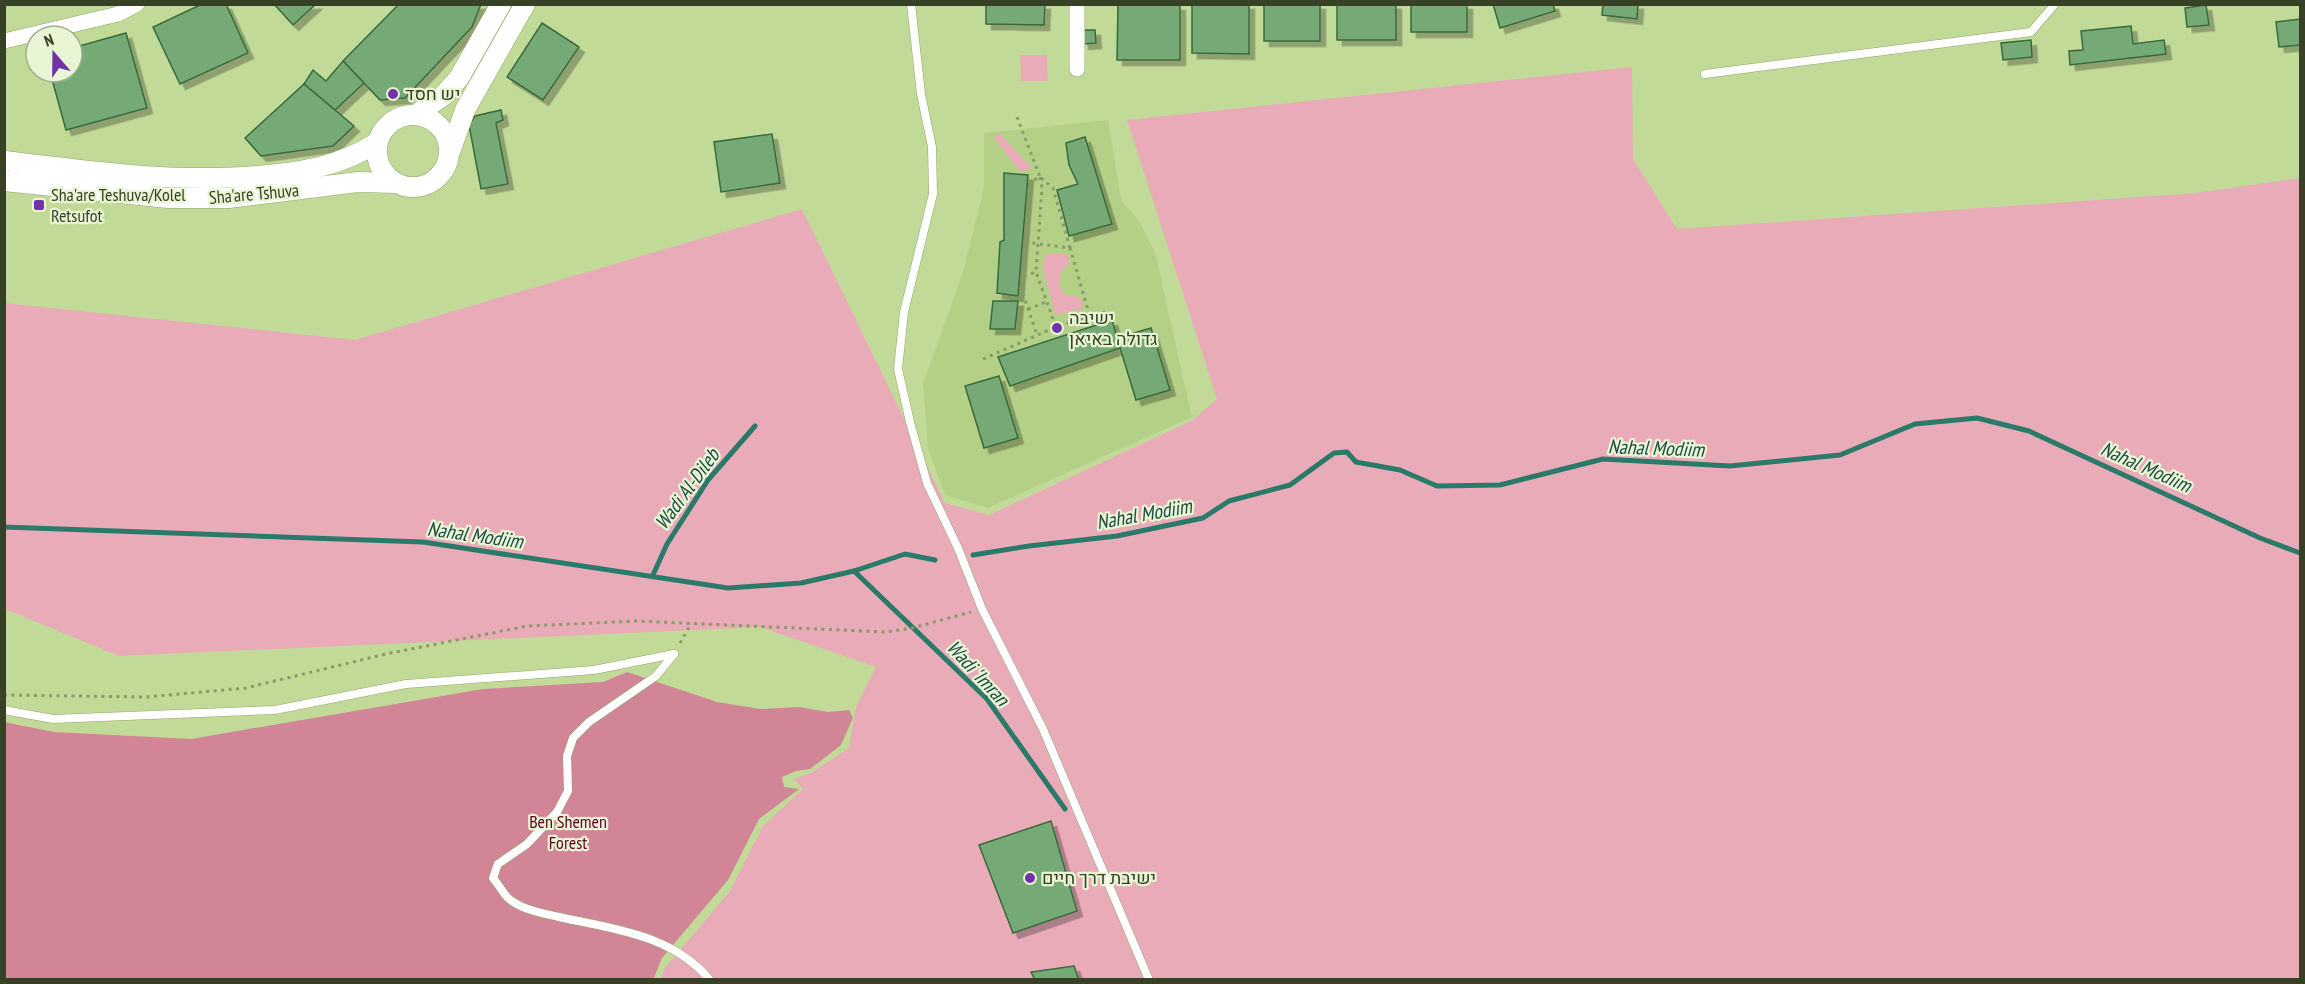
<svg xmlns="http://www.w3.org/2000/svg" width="2305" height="984" viewBox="0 0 2305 984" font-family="'PT Sans Narrow',Heebo,sans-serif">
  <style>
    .built { fill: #b4d086 }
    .green { fill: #e9abb8 }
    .forest { fill: #d18596 }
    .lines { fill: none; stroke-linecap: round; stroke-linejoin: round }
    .stream { stroke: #2a7a6a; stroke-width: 5 }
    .building { fill: #75a976; stroke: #386a3b; stroke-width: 1.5; filter: url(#shadow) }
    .service-casing { stroke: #90a767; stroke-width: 9 }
    .minor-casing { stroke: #90a767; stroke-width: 16 }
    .tertiary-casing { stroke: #90a767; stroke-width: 21 }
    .path { stroke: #889a68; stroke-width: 3; stroke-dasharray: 3 4.5; stroke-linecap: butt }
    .service { stroke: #fff; stroke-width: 8 }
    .minor { stroke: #fff; stroke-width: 15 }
    .tertiary { stroke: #fff; stroke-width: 20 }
    .poi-dot { fill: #7233a8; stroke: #e9f6d5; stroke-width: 2 }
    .labels { text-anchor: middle; stroke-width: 4.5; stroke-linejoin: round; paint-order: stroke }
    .poi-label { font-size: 18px; fill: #374126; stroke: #e9f6d5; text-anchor: start }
    .street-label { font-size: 18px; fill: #374126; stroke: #e9f6d5 }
    .park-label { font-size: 18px; fill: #5c0026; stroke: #e9f6d5 }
    .water-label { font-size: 20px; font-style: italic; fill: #1d4a45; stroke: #e9f6d5 }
  </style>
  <defs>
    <filter id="shadow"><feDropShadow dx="5.5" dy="5.5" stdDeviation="0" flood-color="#0004"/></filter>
  </defs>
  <rect width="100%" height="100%" fill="#c2da98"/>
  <!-- built -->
  <path class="built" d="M 1108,120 L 1121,200 L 1139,221 L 1155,252 L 1192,417 L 988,508 L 945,495 L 928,449 L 923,384 L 963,272 L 984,188 L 984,133 Z"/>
  <!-- green -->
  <g class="green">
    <path d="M 1020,55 L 1047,55 L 1048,81 L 1021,81 Z"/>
    <path d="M 1632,67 L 1633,159 L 1677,229 L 2196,193 L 2300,178 L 2300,979 L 660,979 L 665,968 L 730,891 L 763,826 L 803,789 L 794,779 L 811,773 L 849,748 L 856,707 L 876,667 L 760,627 L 119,656 L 5,609 L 4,303 L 355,340 L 802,209 L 945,503 L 989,515 L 1193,420 L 1217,399 L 1127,120 Z"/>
    <path d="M 999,133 L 1032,168 L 1020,172 L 994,137 Z"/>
    <path d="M 1046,254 L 1067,254 L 1070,262 L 1060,274 L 1059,285 L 1065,295 L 1079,297 L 1082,301 L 1082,309 L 1055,315 L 1043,266 Z"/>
  </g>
  <!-- forest -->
  <path class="forest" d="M 627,672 L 717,702 L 760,709 L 799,707 L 828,712 L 849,710 L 853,718 L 841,745 L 810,769 L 796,771 L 782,777 L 784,787 L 799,789 L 759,819 L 728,880 L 662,958 L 653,980 L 5,979 L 4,722 L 54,732 L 191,739 L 483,689 L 603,682 Z"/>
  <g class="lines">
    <!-- stream -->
    <g class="stream">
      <path d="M 4,527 L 423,542 L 728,588 L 801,583 L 854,571 L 905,554 L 935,560"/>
      <path d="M 973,555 L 1029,546 L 1117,536 L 1203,518 L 1229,501 L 1290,485 L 1334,453 L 1347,452 L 1356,462 L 1400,470 L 1437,486 L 1500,485 L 1603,459 L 1730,466 L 1840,455 L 1915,424 L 1977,418 L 2029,431 L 2260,538 L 2300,553"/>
      <path d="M 854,571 L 987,699 L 1065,809"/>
      <path d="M 653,575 L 667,544 L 708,480 L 755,426"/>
    </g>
  </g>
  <!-- building -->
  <g class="building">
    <path d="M 202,4 L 226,4 L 248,53 L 180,84 L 153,27 Z"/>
    <path d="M 274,4 L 316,4 L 293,25 Z"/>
    <path d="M 399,4 L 481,4 L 472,27 L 405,98 L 380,100 L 343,61 Z"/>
    <path d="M 986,4 L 1045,4 L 1044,25 L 986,24 Z"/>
    <path d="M 1192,4 L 1249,4 L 1249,54 L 1192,53 Z"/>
    <rect x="1264" y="4" width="56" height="37"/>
    <rect x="1337" y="4" width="59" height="36"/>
    <rect x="1411" y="4" width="56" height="28"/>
    <path d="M 1493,4 L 1553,4 L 1555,11 L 1500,28 Z"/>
    <path d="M 1603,4 L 1638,4 L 1637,19 L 1602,15 Z"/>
    <path d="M 1118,5 L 1180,5 L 1180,60 L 1117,60 Z"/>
    <path d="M 2206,5 L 2209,25 L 2187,27 L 2185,8 Z"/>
    <path d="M 2300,19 L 2300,45 L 2279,47 L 2276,22 Z"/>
    <path d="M 542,23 L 579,47 L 543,100 L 507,77 Z"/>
    <path d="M 2131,26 L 2133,44 L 2164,40 L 2166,54 L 2070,65 L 2069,51 L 2083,50 L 2081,31 Z"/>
    <path d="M 1082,30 L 1095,30 L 1096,43 L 1083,44 Z"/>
    <path d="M 126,33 L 147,108 L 66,130 L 50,72 L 72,72 L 72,48 Z"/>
    <path d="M 2031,40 L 2032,57 L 2003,60 L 2001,43 Z"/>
    <path d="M 343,61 L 364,83 L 335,110 L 304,84 L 313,70 L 326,81 Z"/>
    <path d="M 304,84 L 354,126 L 333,146 L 261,156 L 245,138 Z"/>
    <path d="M 501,110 L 503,120 L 496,123 L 508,184 L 481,189 L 469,125 L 475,116 Z"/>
    <path d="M 772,134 L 780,183 L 721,192 L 714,142 Z"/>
    <path d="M 1085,137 L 1112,224 L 1069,236 L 1057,190 L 1078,184 L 1069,165 L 1066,143 Z"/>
    <path d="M 1004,173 L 1028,175 L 1018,296 L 997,293 L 1000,242 L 1004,240 Z"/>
    <path d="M 993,301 L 1018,301 L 1015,329 L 990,329 Z"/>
    <path d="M 1112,320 L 1120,348 L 1010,386 L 998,357 Z"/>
    <path d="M 1151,328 L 1170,390 L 1136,400 L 1117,338 Z"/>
    <path d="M 999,376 L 1018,438 L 984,448 L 965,386 Z"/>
    <path d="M 1051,821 L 1077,911 L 1013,933 L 979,845 Z"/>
    <path d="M 1074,966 L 1079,980 L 1035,980 L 1031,972 Z"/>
  </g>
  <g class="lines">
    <!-- service casing -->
    <g class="service-casing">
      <g id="service">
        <path d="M 911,4 L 921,94 L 932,147 L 933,194 L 904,312 L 898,369 L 910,422 L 927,483 L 958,548 L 982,609 L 1043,729 L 1149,980"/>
        <path d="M 1705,74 L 2031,32 L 2055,4"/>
        <path d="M 674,654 L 656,676 L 589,722 L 573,738 L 567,756 L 568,791 L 557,812 L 527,844 L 498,864 L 493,878 C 498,884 502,891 507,897 C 519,909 542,913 559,917 C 613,929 671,934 710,980"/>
        <path d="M 4,710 L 53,719 L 275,710 L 406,684 L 594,670 L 674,654"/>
      </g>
    </g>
    <!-- minor casing -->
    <g class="minor-casing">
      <g id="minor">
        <path d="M 1077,4 L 1077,69"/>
        <path d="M 4,41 L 118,14 L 137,4"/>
      </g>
    </g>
    <!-- tertiary casing -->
    <g class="tertiary-casing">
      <g id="tertiary">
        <path d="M 417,114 L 443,96 L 459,78 L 501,4"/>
        <circle cx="413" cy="151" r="36"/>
        <path d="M 450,152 L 465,110 L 525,4"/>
        <path d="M 4,161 C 89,171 172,183 256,176 C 302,172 339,167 378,142"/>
        <path d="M 4,181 L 168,198 L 228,198 L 358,182 L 396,183"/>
      </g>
    </g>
    <!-- path -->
    <g class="path">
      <path d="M 1017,117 L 1040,177 L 1030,182 L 1022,291 L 1037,335"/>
      <path d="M 1040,177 L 1042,188 L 1036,272 L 1056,327 L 1106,312"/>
      <path d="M 1041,178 L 1053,188 L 1070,248"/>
      <path d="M 1025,242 L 1070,248 L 1090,317"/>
      <path d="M 1024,276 L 1036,272"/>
      <path d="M 1028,309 L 1046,302"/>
      <path d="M 983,359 L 1056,327"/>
      <path d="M 680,643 L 691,624"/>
      <path d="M 4,695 L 146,697 L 246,688 L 386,654 L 527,626 L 636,621 L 886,632 L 912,628 L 971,612"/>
    </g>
    <!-- service -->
    <use href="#service" class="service"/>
    <!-- minor -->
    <use href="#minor" class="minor"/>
    <!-- tertiary -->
    <use href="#tertiary" class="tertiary"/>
  </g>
  <!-- markers -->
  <g class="poi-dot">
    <circle cx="393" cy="94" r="6"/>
    <rect x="33" y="199" width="12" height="12" rx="3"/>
    <circle cx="1057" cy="328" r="6"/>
    <circle cx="1030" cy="878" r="6"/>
  </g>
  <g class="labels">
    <!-- poi labels -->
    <g class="poi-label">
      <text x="405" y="100">יש חסד</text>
      <text x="51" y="201">Sha'are Teshuva/Kolel<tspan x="51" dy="21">Retsufot</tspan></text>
      <text x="1069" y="324">ישיבה<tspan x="1069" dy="21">גדולה באיאן</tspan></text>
      <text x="1042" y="884">ישיבת דרך חיים</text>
    </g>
    <!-- street labels -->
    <g class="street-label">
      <text transform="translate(254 194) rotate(-5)" y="6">Sha'are Tshuva</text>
    </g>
    <!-- park labels -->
    <g class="park-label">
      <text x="568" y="828">Ben Shemen<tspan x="568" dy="21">Forest</tspan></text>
    </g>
    <!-- water labels -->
    <g class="water-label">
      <text transform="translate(1656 448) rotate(2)" y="7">Nahal Modiim</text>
      <text transform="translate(2146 467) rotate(24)" y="7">Nahal Modiim</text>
      <text transform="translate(687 489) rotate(-54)" y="7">Wadi Al-Dileb</text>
      <text transform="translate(1144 514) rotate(-10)" y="7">Nahal Modiim</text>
      <text transform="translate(475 535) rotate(8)" y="7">Nahal Modiim</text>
      <text transform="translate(978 673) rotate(47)" y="7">Wadi 'Imran</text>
    </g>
  </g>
  <!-- border -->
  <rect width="2305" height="984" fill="none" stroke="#374126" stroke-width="12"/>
  <!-- north arrow -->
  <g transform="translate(54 54) rotate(340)"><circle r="28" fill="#e9f6d5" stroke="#a2ae8f" stroke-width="1.5"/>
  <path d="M0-4.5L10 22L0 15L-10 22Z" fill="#7233a8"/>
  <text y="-9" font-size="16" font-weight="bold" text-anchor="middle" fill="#374126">N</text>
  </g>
</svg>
